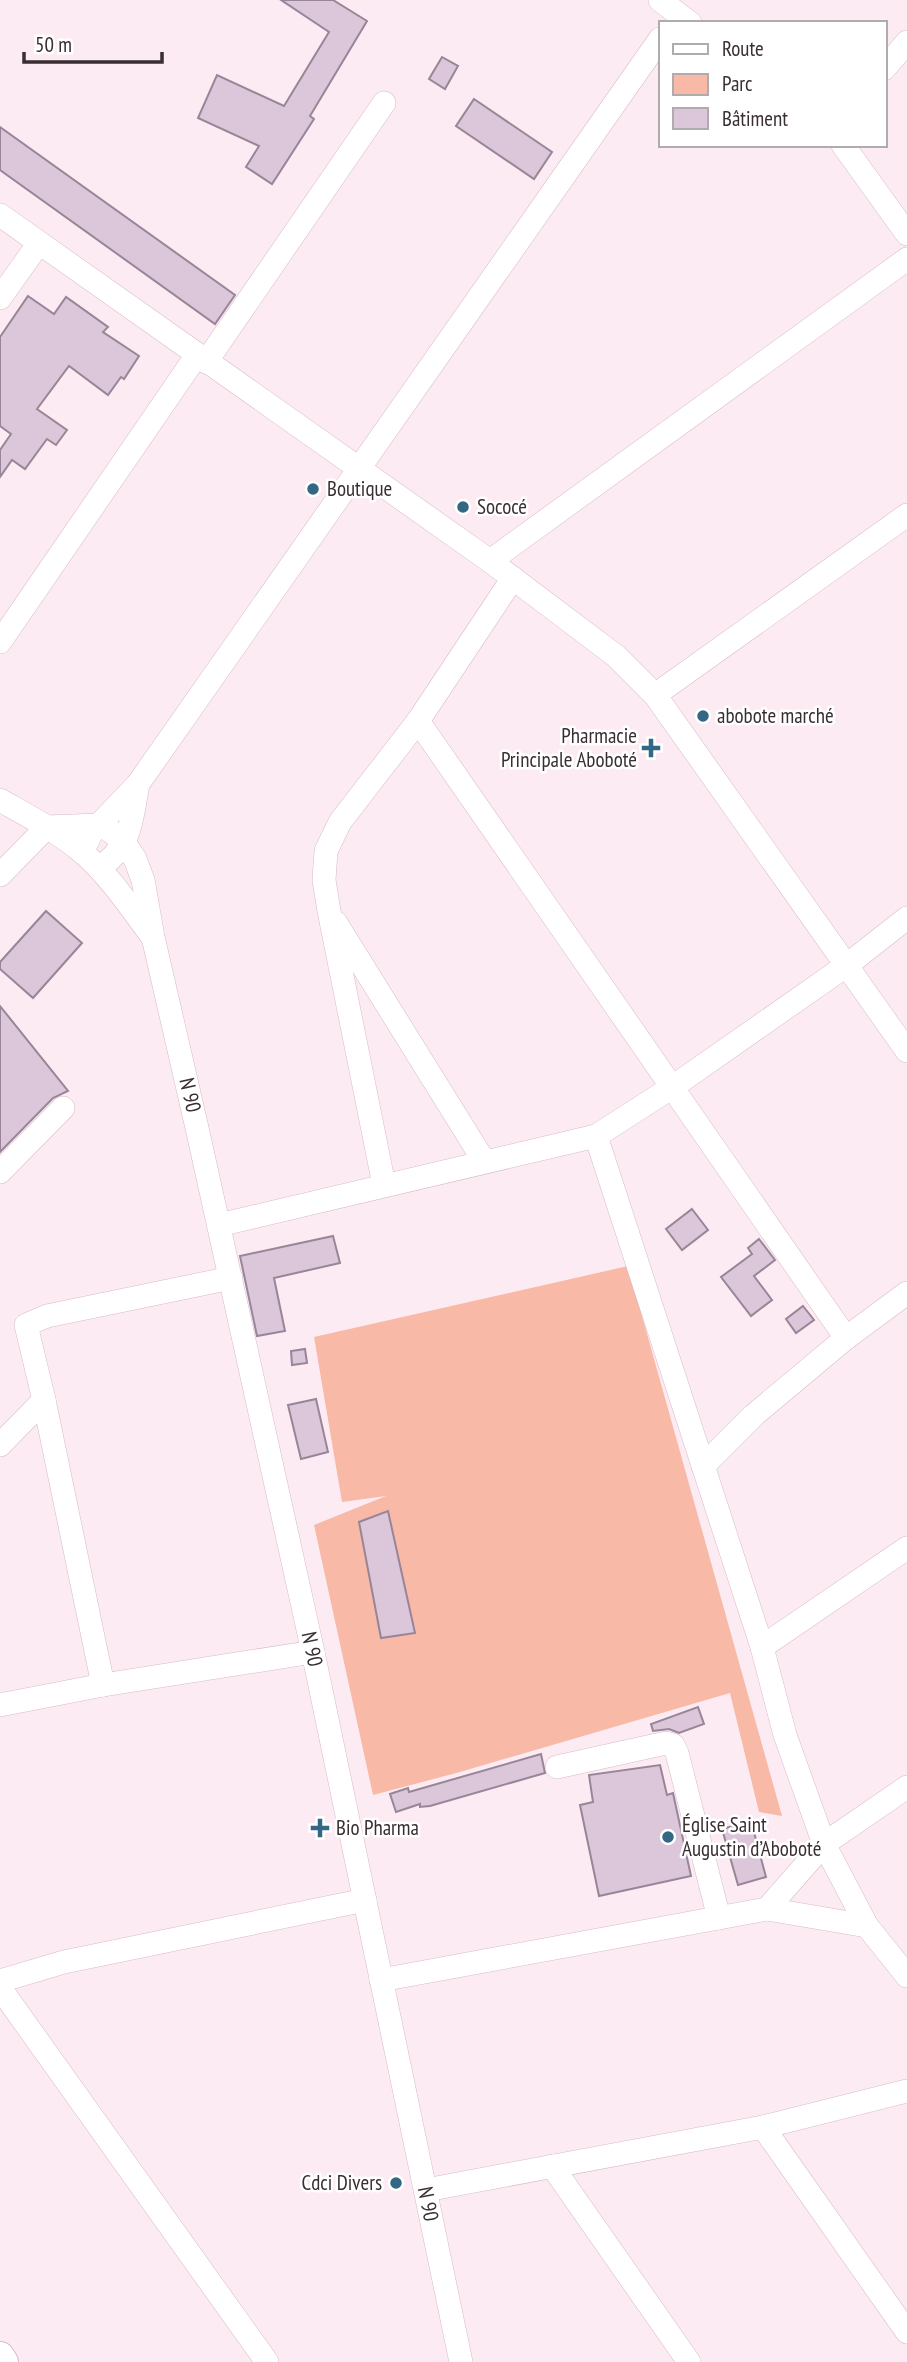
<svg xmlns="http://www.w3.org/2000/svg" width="907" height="2362" viewBox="0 0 907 2362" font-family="'PT Sans Narrow',sans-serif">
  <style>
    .green { fill: #f8b9a7 }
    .building { fill: #dbc6da; stroke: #988597; stroke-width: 2 }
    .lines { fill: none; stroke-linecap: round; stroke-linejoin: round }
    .minor-casing { stroke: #d7bbc7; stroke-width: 24 }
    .major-casing { stroke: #d7bbc7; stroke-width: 30 }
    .minor { stroke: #fff; stroke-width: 23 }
    .major { stroke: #fff; stroke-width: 28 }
    .poi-dot { fill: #346784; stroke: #fff; stroke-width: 2.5 }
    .labels { text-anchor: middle; stroke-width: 5; stroke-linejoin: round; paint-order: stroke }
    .poi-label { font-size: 21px; fill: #392e32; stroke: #fff; text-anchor: start }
    .street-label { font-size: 21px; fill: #392e32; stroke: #fff }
  </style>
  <rect width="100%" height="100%" fill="#fdebf3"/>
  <!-- green -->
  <path class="green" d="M 628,1266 L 782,1816 L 759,1812 L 730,1693 L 460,1772 L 373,1795 L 314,1525 L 386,1496 L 342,1502 L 314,1337 Z"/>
  <!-- building -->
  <g class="building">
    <path d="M 281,0 L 333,0 L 367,21 L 310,116 L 314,119 L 272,184 L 246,167 L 259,146 L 198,118 L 217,75 L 284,106 L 329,32 Z"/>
    <path d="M 442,57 L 458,66 L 445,89 L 429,79 Z"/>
    <path d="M 474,99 L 552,152 L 534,179 L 456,126 Z"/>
    <path d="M 0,127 L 235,295 L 215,324 L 0,170 Z"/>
    <path d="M 28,296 L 54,314 L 66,297 L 108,327 L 103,332 L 139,356 L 124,379 L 121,377 L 108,395 L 69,366 L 37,409 L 67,430 L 56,445 L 47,439 L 25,469 L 12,460 L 0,477 L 0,450 L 11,434 L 0,426 L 0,337 Z"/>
    <path d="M 46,911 L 82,943 L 33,998 L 0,969 L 0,962 Z"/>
    <path d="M 0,1006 L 68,1091 L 53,1098 L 0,1152 Z"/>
    <path d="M 692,1209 L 708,1230 L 682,1250 L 666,1229 Z"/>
    <path d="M 333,1236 L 340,1263 L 274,1278 L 285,1331 L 257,1336 L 240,1256 Z"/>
    <path d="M 759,1239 L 775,1260 L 754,1276 L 772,1300 L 751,1316 L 721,1277 L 752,1254 L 748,1248 Z"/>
    <path d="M 803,1306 L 814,1320 L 796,1333 L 786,1319 Z"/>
    <path d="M 305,1349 L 307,1363 L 292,1365 L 291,1351 Z"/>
    <path d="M 316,1399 L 328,1452 L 301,1459 L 288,1405 Z"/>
    <path d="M 388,1511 L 415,1633 L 381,1638 L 359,1522 Z"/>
    <path d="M 698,1707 L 704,1724 L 679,1733 L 669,1729 L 653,1731 L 651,1724 Z"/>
    <path d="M 541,1754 L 545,1773 L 430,1806 L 420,1807 L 420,1804 L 396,1812 L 390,1794 L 408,1788 L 409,1792 Z"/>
    <path d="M 660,1765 L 667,1795 L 673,1793 L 691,1876 L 599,1896 L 580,1805 L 593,1802 L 589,1775 Z"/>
    <path d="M 751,1821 L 766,1877 L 738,1885 L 722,1829 Z"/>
  </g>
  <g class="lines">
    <!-- minor casing -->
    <g class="minor-casing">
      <g id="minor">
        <path d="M 660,0 L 690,23"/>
        <path d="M 884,69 L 907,42"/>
        <path d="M 843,145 L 907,234"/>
        <path d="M 0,215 L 490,561 L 616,656 L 655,695 L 907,1051"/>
        <path d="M 0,298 L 39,243"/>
        <path d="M 206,362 L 384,103"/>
        <path d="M 490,561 L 907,259"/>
        <path d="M 0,642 L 197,355"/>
        <path d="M 655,695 L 907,515"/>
        <path d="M 418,721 L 846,1338"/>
        <path d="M 0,800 C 28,816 57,831 82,852 C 109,875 130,907 151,935"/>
        <path d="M 82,852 L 92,832 L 138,784 L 660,39"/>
        <path d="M 99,868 C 132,846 131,821 138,784"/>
        <path d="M 0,875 L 47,827 L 100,825 L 112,832 L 125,844 L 135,859 L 143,880 L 153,937 L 197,1128 L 313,1652 L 461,2362"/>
        <path d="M 336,923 L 484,1161"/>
        <path d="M 596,1136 L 762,1647 L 785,1735 L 824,1844 L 867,1926 L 907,1976"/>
        <path d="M 0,1172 L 63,1108"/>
        <path d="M 384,1185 L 329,911 L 324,880 L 326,851 L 340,822 L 418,721 L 513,578"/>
        <path d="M 219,1225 L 596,1136 L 674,1086 L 847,965 L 907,918"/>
        <path d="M 0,1445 L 44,1400"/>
        <path d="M 703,1466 L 754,1415 L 846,1338 L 907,1293"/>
        <path d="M 762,1647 L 907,1548"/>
        <path d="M 103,1685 L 44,1400 L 26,1325 L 47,1316 L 231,1278"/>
        <path d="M 0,1705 L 103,1685 L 313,1652"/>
        <path d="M 557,1767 L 666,1743 L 673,1745 L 677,1753 L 719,1918"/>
        <path d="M 767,1909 L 824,1844 L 907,1787"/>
        <path d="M 381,1980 L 767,1909 L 867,1926"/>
        <path d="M 0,1981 L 64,1962 L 365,1900"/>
        <path d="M 0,1988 L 267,2362"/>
        <path d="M 763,2127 L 907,2332"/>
        <path d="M 552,2166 L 689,2362"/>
        <path d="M 426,2190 L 763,2127 L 907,2091"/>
      </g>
    </g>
    <!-- major casing -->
    <g class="major-casing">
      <path id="major" d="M 0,2356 L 4,2362"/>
    </g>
    <!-- minor -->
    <use href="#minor" class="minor"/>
    <!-- major -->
    <use href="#major" class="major"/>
  </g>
  <!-- markers -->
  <g class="poi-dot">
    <circle cx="313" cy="489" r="7"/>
    <circle cx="463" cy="507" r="7"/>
    <circle cx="703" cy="716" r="7"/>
    <path d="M647.5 737.5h7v7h7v7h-7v7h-7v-7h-7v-7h7z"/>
    <path d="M316.5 1817.5h7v7h7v7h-7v7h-7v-7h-7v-7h7z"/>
    <circle cx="668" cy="1837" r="7"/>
    <circle cx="396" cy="2183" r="7"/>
  </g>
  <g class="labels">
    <!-- poi labels -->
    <g class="poi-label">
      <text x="327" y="496">Boutique</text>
      <text x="477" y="514">Sococé</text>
      <text x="717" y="723">abobote marché</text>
      <text x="637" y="743" text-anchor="end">Pharmacie<tspan x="637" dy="24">Principale Aboboté</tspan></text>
      <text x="682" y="1832">Église Saint<tspan x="682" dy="24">Augustin d’Aboboté</tspan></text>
      <text x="336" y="1835">Bio Pharma</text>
      <text x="382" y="2190" text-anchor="end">Cdci Divers</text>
    </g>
    <!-- street labels -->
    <g class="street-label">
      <text transform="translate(190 1095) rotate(77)" y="7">N 90</text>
      <text transform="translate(312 1649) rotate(78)" y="7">N 90</text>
      <text transform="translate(428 2204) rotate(79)" y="7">N 90</text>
    </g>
  </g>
  <!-- legend -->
  <rect x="659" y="21" width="228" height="126" fill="#ffffff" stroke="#b0abad" stroke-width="2"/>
  <rect x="673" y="44" width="35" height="10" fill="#ffffff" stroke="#b0abad" stroke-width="2"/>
  <text x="722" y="56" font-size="21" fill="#392e32">Route</text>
  <rect x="673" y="74" width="35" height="21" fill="#f8b9a7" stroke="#b0abad" stroke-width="2"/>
  <text x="722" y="91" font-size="21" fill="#392e32">Parc</text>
  <rect x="673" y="108" width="35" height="21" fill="#dbc6da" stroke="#b0abad" stroke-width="2"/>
  <text x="722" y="126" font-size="21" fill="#392e32">Bâtiment</text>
  <!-- scale -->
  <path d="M24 52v10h138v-10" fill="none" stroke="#392e32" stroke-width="3.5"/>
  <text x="35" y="52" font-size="21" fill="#392e32" stroke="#ffffff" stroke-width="5" paint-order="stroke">50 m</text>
</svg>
